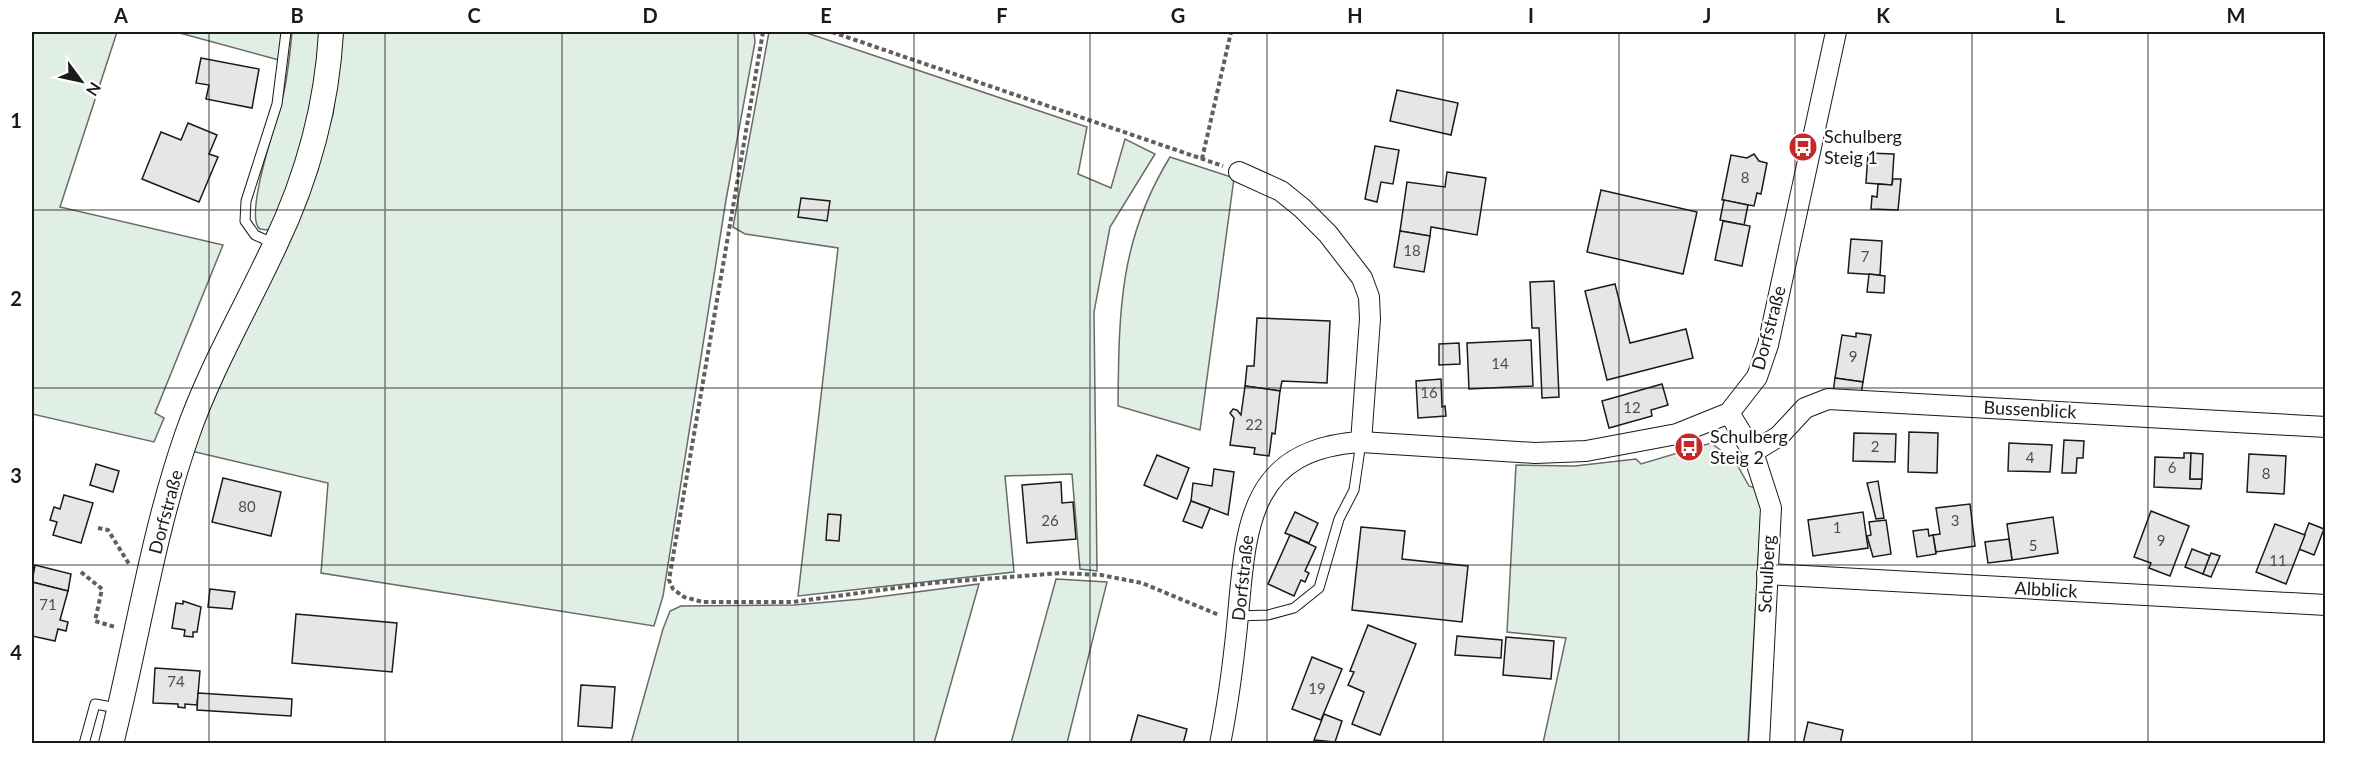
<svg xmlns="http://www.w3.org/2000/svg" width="2357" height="775" viewBox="0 0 2357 775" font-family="Lato,sans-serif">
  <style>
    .green { fill: #e0efe3; stroke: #6a6a6a; stroke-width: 1.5 }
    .building { fill: #e6e6e6; stroke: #1a1a1a; stroke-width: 1.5 }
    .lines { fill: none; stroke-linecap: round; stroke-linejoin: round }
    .service-casing { stroke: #1a1a1a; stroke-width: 11 }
    .minor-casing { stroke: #1a1a1a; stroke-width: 22 }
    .tertiary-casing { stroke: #1a1a1a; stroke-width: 26 }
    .path { stroke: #5f5f5f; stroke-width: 4; stroke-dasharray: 4.5 3; stroke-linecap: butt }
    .service { stroke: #fff; stroke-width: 9 }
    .minor { stroke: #fff; stroke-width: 20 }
    .tertiary { stroke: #fff; stroke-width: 24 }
    .grid { fill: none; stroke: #1a1a1a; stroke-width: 1.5; stroke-opacity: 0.55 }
    .labels { text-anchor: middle; stroke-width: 4.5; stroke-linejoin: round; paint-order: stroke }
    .number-label { font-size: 15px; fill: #4d4d4d }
    .poi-label { font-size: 18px; fill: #1a1a1a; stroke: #fff; text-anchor: start }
    .street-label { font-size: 18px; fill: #1a1a1a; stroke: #fff }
    .neatline { fill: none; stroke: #1a1a1a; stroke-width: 2 }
    .grid-label { font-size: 20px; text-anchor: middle; font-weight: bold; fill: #1a1a1a }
  </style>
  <rect width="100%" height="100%" fill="#fff"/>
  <!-- green -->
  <g class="green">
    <path d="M 32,32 L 117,32 L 60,207 L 223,245 L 155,413 L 164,418 L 154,442 L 32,414 Z"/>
    <path d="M 176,32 L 282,32 L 279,60 Z"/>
    <path d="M 292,32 L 322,32 L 321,39 L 307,124 L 294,168 L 272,226 L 267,230 L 260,229 C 243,218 278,117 283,96 C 288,75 290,53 292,32 Z"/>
    <path d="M 343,32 L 754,32 L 755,42 L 726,200 L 663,596 L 654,626 L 321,573 L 328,483 L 191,451 L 316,168 L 333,114 Z"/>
    <path d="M 769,32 L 804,32 L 1087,127 L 1078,174 L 1111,188 L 1125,139 L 1155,154 L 1110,227 L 1094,312 L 1097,571 L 1080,569 L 1072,474 L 1005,476 L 1014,572 L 798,596 L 838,248 L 745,234 L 733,227 Z"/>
    <path d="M 1170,157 L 1234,178 L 1200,430 L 1118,406 C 1119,311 1119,240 1170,157 Z"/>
    <path d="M 1711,443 L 1735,461 L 1749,486 L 1755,488 L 1761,509 L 1748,743 L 1543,743 L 1566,638 L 1507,632 L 1516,465 L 1575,466 L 1636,459 L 1641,464 Z"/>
    <path d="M 1056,579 L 1107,582 L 1067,743 L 1011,743 Z"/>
    <path d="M 979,584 L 934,743 L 631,743 L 663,629 L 670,611 L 681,606 L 794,605 L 862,599 Z"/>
  </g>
  <!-- building -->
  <g class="building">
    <path d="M 201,58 L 259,69 L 252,108 L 206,99 L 209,85 L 196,83 Z"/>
    <path d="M 1397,90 L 1458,103 L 1451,135 L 1390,121 Z"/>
    <path d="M 188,123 L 217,135 L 209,154 L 218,157 L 199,202 L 142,179 L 161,132 L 181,140 Z"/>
    <path d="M 1375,146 L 1399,150 L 1393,184 L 1381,182 L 1377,202 L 1365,199 Z"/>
    <path d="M 1868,153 L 1894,154 L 1892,185 L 1866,183 Z"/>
    <path d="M 1754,154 L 1759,161 L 1767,163 L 1761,194 L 1757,193 L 1754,206 L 1722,200 L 1731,155 L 1747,158 Z"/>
    <path d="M 1447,172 L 1486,178 L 1477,235 L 1431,227 L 1430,236 L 1400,231 L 1407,182 L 1445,187 Z"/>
    <path d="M 1893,179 L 1901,179 L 1898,210 L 1871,209 L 1872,196 L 1877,197 L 1878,184 L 1892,185 Z"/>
    <path d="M 1601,190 L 1697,212 L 1683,274 L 1587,252 Z"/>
    <path d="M 801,198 L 830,201 L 827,221 L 798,217 Z"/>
    <path d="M 1724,200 L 1748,205 L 1744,225 L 1720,220 Z"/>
    <path d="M 1723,221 L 1750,226 L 1742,266 L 1715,260 Z"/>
    <path d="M 1400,231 L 1430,236 L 1424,272 L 1394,267 Z"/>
    <path d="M 1851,239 L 1882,241 L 1880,275 L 1848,273 Z"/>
    <path d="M 1869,274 L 1885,276 L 1884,293 L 1867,292 Z"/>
    <path d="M 1554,281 L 1559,397 L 1542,398 L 1539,328 L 1532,328 L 1530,282 Z"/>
    <path d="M 1615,284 L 1630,343 L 1686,329 L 1693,358 L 1607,380 L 1585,291 Z"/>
    <path d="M 1257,318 L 1330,321 L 1327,383 L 1282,381 L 1280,391 L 1245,386 L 1247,366 L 1254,366 Z"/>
    <path d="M 1856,333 L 1871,335 L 1863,382 L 1835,378 L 1842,335 L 1856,337 Z"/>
    <path d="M 1531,340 L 1533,386 L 1469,389 L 1467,343 Z"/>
    <path d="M 1459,343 L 1460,364 L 1439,365 L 1439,344 Z"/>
    <path d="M 1835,378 L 1863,382 L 1861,394 L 1833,393 Z"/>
    <path d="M 1441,379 L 1442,407 L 1445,406 L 1446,416 L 1418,418 L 1416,381 Z"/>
    <path d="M 1662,384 L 1668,405 L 1651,410 L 1652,416 L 1609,428 L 1602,401 Z"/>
    <path d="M 1245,386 L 1280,391 L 1275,434 L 1272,433 L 1269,456 L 1254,454 L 1255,448 L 1230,445 L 1234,418 L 1230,413 L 1233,409 L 1237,410 L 1241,415 Z"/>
    <path d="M 1909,432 L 1938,433 L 1937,473 L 1908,472 Z"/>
    <path d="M 1854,433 L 1896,434 L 1895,462 L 1853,461 Z"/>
    <path d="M 2064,440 L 2084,441 L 2083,458 L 2077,458 L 2076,473 L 2062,473 Z"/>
    <path d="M 2009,443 L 2052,445 L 2050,472 L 2008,471 Z"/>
    <path d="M 2184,453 L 2191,453 L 2190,479 L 2202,479 L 2201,489 L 2154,487 L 2155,457 L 2184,458 Z"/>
    <path d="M 2191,453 L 2203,454 L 2202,479 L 2190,479 Z"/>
    <path d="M 2249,454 L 2286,456 L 2284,494 L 2247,492 Z"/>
    <path d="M 1157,455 L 1189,468 L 1177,499 L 1144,485 Z"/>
    <path d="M 96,464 L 119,471 L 113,492 L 90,485 Z"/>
    <path d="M 1214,469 L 1234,472 L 1228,515 L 1191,501 L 1193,483 L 1212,486 Z"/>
    <path d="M 223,478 L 281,492 L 271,536 L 212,522 Z"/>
    <path d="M 1878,481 L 1884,518 L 1876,519 L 1867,483 Z"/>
    <path d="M 1061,482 L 1062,503 L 1073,502 L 1076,539 L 1027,543 L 1022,485 Z"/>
    <path d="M 64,495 L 93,503 L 81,543 L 53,535 L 57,522 L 50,520 L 54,507 L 60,509 Z"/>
    <path d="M 1191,501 L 1210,508 L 1202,528 L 1183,521 Z"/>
    <path d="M 1970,504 L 1975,546 L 1936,552 L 1933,535 L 1940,534 L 1936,508 Z"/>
    <path d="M 2151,511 L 2189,526 L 2170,576 L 2149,568 L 2151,563 L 2134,557 Z"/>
    <path d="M 1295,512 L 1318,523 L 1309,543 L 1285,533 Z"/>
    <path d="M 1863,512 L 1868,548 L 1813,556 L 1808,520 Z"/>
    <path d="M 828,514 L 841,515 L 839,541 L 826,540 Z"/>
    <path d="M 2053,517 L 2058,553 L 2012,560 L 2007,524 Z"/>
    <path d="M 1886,520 L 1891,554 L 1873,557 L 1867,536 L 1871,535 L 1869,522 Z"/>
    <path d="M 2309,523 L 2324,529 L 2314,555 L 2299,549 Z"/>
    <path d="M 2275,524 L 2305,535 L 2286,584 L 2256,572 Z"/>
    <path d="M 1361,527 L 1405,531 L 1402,559 L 1468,566 L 1462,622 L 1352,610 Z"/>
    <path d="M 1928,529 L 1929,536 L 1933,535 L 1936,554 L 1917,557 L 1913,531 Z"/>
    <path d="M 1290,535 L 1316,547 L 1305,571 L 1309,573 L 1305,582 L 1301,580 L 1294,596 L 1268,584 Z"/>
    <path d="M 2009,539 L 2012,560 L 1988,563 L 1985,542 Z"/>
    <path d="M 2192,549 L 2210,556 L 2203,574 L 2185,567 Z"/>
    <path d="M 2211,553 L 2220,556 L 2211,577 L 2203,574 Z"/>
    <path d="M 35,565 L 71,574 L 68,591 L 32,582 Z"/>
    <path d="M 32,582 L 68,591 L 60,620 L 68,622 L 66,631 L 58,629 L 55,641 L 32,636 Z"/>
    <path d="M 210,589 L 235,592 L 232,609 L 208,607 Z"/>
    <path d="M 183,601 L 201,607 L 197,632 L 193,632 L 193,637 L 184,636 L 185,630 L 172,628 L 176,603 L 183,604 Z"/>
    <path d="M 296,614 L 397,623 L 392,672 L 292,663 Z"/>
    <path d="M 1368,625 L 1416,644 L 1380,735 L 1352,724 L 1364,692 L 1348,685 L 1354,672 L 1350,671 Z"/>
    <path d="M 1457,636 L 1502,640 L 1501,658 L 1455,655 Z"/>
    <path d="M 1506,637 L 1554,641 L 1551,679 L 1503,675 Z"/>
    <path d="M 1312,657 L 1342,669 L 1321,720 L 1292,709 Z"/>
    <path d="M 155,668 L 200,671 L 197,705 L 185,704 L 185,708 L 178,707 L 178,704 L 153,703 Z"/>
    <path d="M 581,685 L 615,687 L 612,728 L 578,726 Z"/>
    <path d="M 198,693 L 292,699 L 291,716 L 197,710 Z"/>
    <path d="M 1324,714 L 1342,721 L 1335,742 L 1314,740 Z"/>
    <path d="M 1138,715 L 1187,729 L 1183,744 L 1130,744 Z"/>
    <path d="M 1808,722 L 1843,730 L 1840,744 L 1803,744 Z"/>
  </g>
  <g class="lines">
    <!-- service casing -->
    <g class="service-casing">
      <g id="service">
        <path d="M 275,244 L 255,235 L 245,221 L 246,201 L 277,104 L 286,32"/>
        <path d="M 1238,616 L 1268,615 L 1294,608 L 1319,588 L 1339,519 L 1354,490 L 1361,442"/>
        <path d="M 84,744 L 95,704 L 117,708"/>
      </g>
    </g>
    <!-- minor casing -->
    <g class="minor-casing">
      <g id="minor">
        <path d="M 1239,172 L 1281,191 L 1302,208 L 1328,234 L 1362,278 L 1369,297 L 1370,319 L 1361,442"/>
        <path d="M 1729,413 L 1753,452 L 1771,508 L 1759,744"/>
        <path d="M 1753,452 L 1779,436 L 1805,408 L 1828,399 L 2326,427"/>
        <path d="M 1767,574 L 2326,605"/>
        <path d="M 1220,744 C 1228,704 1233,666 1237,626 C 1246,534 1244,449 1361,442 L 1535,453 L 1586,451 L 1677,434 L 1729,413 L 1757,377 L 1768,345 L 1836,32"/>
      </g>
    </g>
    <!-- tertiary casing -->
    <g class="tertiary-casing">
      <path id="tertiary" d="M 111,744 C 137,641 152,535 187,435 C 210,369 246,308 275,245 C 307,178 327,106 331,32"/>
    </g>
    <!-- path -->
    <g class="path">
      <path d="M 763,32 L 669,580 L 673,589 L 684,597 L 703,602 L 793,602 L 932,583 L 1061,573 L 1101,575 L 1142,583 L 1219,615"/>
      <path d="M 832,32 L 1223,166"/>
      <path d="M 1202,159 L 1231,32"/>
      <path d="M 98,528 L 108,530 L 129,564"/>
      <path d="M 81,572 L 102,589 L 95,621 L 115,627"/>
    </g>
    <!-- service -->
    <use href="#service" class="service"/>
    <!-- minor -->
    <use href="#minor" class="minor"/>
    <!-- tertiary -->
    <use href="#tertiary" class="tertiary"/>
  </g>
  <!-- grid -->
  <path class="grid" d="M 209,32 L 209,744M 385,32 L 385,744M 562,32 L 562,744M 738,32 L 738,744M 914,32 L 914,744M 1090,32 L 1090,744M 1267,32 L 1267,744M 1443,32 L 1443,744M 1619,32 L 1619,744M 1795,32 L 1795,744M 1972,32 L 1972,744M 2148,32 L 2148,744M 32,210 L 2326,210M 32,388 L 2326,388M 32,565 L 2326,565"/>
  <!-- icons -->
  <defs>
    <g id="bus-disc" transform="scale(1.5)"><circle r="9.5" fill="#c62828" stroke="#fff"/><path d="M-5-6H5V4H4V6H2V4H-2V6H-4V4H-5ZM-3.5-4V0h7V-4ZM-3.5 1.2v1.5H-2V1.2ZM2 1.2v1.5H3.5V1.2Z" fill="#fff"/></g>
  </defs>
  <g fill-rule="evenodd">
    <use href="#bus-disc" x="1803" y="147"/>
    <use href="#bus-disc" x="1689" y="447"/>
  </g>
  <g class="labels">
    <!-- number labels -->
    <g class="number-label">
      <text x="1745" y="183">8</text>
      <text x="1412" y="256">18</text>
      <text x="1865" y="262">7</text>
      <text x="1853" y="362">9</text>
      <text x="1500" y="369">14</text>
      <text x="1429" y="398">16</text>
      <text x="1632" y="413">12</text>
      <text x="1254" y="430">22</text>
      <text x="1875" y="452">2</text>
      <text x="2030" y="463">4</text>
      <text x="2172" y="473">6</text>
      <text x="2266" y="479">8</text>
      <text x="247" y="512">80</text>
      <text x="1050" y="526">26</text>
      <text x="1955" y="526">3</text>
      <text x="1837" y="533">1</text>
      <text x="2161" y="546">9</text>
      <text x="2033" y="551">5</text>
      <text x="2278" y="566">11</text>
      <text x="48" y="610">71</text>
      <text x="176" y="687">74</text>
      <text x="1317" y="694">19</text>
    </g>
    <!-- poi labels -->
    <g class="poi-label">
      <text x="1824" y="143">Schulberg<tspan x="1824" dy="21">Steig 1</tspan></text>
      <text x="1710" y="443">Schulberg<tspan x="1710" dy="21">Steig 2</tspan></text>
    </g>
    <!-- street labels -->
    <g class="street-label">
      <text transform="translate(1769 328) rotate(-75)" y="6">Dorfstraße</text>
      <text transform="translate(2030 410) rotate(3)" y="6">Bussenblick</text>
      <text transform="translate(166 512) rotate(-75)" y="6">Dorfstraße</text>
      <text transform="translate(1767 574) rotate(-87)" y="6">Schulberg</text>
      <text transform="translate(1243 578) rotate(-84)" y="6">Dorfstraße</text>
      <text transform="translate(2046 590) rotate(3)" y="6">Albblick</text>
    </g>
  </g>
  <!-- border -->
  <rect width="2357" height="775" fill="none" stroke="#ffffff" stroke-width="66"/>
  <!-- north arrow -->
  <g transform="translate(81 81) rotate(123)" stroke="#ffffff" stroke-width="4.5" paint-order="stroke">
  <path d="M0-4.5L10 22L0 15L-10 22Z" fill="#1a1a1a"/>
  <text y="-9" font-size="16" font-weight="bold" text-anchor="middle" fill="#1a1a1a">N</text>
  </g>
  <rect x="33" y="33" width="2291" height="709" class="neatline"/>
  <g class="grid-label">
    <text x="121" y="23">A</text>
    <text x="297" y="23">B</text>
    <text x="474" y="23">C</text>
    <text x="650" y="23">D</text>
    <text x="826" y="23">E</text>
    <text x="1002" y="23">F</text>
    <text x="1178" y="23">G</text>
    <text x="1355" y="23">H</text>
    <text x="1531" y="23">I</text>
    <text x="1707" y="23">J</text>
    <text x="1883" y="23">K</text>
    <text x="2060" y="23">L</text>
    <text x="2236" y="23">M</text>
    <text x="16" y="128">1</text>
    <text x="16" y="306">2</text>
    <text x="16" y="483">3</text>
    <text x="16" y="660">4</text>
  </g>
</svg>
